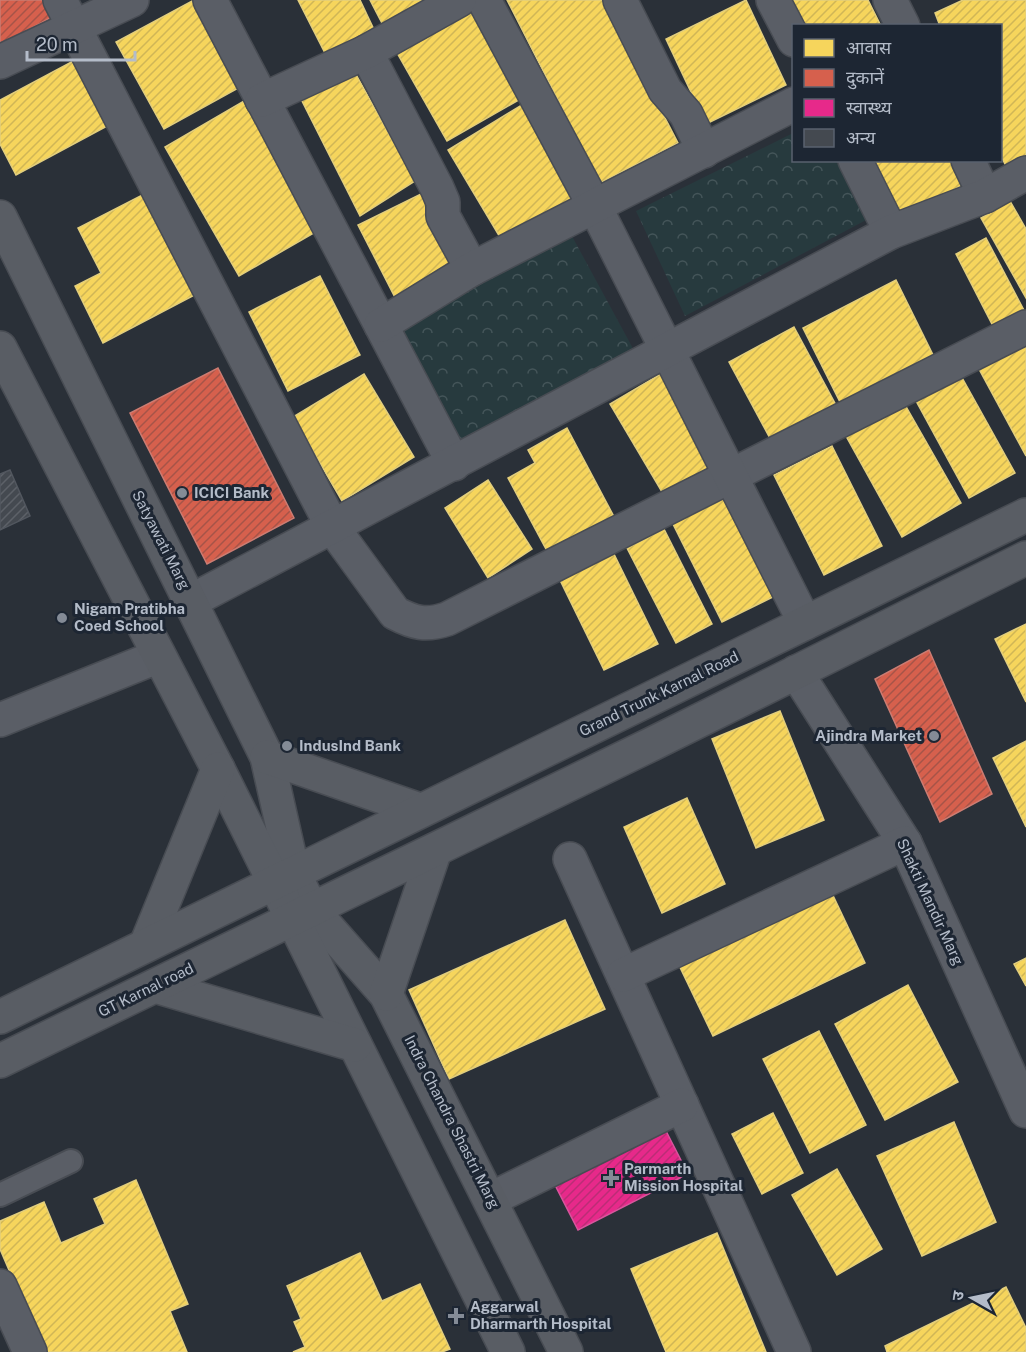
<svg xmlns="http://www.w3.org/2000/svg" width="1026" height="1352" viewBox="0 0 1026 1352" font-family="'Public Sans','Noto Sans Devanagari',sans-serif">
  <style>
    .forest { fill: url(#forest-crowns) }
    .homes { fill: url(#homes-hatch); stroke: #e2ce7d; stroke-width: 1.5 }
    .shops { fill: url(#shops-hatch); stroke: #cc7c72; stroke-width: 1.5 }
    .health { fill: url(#health-hatch); stroke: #d8559d; stroke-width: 1.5 }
    .building { fill: url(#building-hatch); stroke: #52575f; stroke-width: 1.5 }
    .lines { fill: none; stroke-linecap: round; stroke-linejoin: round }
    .lane-casing { stroke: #484c53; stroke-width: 26 }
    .street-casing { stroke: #484c53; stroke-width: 36 }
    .secondary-casing { stroke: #484c53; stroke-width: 36 }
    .lane { stroke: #5a5e66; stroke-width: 22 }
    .street { stroke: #5a5e66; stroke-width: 33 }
    .secondary { stroke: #595d64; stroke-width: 33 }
    .poi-dot { fill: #848b96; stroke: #1d2633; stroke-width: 2 }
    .labels { text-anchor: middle; stroke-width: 6; stroke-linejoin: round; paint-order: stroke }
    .poi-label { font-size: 15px; font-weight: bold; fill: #b4bcc9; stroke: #1d2633; text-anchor: start }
    .street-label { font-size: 15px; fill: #b4bcc9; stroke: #1d2633 }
  </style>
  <defs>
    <pattern id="forest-crowns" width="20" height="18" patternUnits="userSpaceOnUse" patternTransform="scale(1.5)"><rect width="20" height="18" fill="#273a3e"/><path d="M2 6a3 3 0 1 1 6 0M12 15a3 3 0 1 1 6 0" fill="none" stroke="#445559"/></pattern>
    <pattern id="homes-hatch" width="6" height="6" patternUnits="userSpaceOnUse" patternTransform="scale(1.5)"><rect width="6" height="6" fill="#f6d55c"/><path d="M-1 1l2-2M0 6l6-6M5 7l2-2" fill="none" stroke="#d0b656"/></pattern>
    <pattern id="shops-hatch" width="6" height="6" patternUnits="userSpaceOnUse" patternTransform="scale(1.5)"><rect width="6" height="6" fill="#d6604d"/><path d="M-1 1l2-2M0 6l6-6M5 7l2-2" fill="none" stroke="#a65448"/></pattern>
    <pattern id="health-hatch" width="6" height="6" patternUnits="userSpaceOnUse" patternTransform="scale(1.5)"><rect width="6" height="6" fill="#e7298a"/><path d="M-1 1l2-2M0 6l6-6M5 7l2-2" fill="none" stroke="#bb2d76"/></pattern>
    <pattern id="building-hatch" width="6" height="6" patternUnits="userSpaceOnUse" patternTransform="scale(1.5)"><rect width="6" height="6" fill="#444950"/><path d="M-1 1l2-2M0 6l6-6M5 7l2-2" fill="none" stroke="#5d6168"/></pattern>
  </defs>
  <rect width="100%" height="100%" fill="#2a3038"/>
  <!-- forest -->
  <g class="forest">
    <path d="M 793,133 L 794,160 L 836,161 L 868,219 L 685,316 L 636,211 Z"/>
    <path d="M 567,227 L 636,354 L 459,451 L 390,325 Z"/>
  </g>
  <!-- homes -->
  <g class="homes">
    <path d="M 194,0 L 242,86 L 164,129 L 116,42 Z"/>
    <path d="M 298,0 L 360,0 L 377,36 L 329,61 Z"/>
    <path d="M 370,0 L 433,0 L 385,29 Z"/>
    <path d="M 507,0 L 604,0 L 678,143 L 600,183 Z"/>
    <path d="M 746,0 L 786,85 L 706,124 L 666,39 Z"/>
    <path d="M 789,0 L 868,0 L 881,26 L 802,26 Z"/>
    <path d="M 963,0 L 1026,0 L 1026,159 L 1007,168 L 1000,154 L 1000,26 L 940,26 L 935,13 Z"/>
    <path d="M 472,7 L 524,97 L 447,141 L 396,51 Z"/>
    <path d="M 77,59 L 111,124 L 16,175 L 0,144 L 0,100 Z"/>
    <path d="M 353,69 L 415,181 L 360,216 L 299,95 Z"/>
    <path d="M 530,100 L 590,200 L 507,249 L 448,150 Z"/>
    <path d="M 244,101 L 319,230 L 239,276 L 165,147 Z"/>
    <path d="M 872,160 L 950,160 L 963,185 L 902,217 Z"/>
    <path d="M 156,188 L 208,288 L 103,343 L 75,286 L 101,273 L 78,228 Z"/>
    <path d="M 425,192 L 456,267 L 402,311 L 358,225 Z"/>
    <path d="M 1010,201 L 1026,229 L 1026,298 L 981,218 Z"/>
    <path d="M 986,238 L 1026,314 L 995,330 L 956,254 Z"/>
    <path d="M 320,276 L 360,355 L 288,391 L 249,312 Z"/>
    <path d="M 896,280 L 935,359 L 842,406 L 803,328 Z"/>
    <path d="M 794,327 L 837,407 L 772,442 L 729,362 Z"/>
    <path d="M 1026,344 L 1026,456 L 979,369 Z"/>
    <path d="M 664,372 L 718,466 L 665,497 L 610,404 Z"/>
    <path d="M 364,374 L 414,457 L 342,501 L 293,417 Z"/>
    <path d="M 960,374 L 1015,473 L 969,498 L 915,399 Z"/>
    <path d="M 904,403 L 961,503 L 902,537 L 846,436 Z"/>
    <path d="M 567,428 L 620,528 L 554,564 L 508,478 L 535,463 L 528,450 Z"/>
    <path d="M 832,446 L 882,546 L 824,575 L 774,475 Z"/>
    <path d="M 488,480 L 532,549 L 488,578 L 445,508 Z"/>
    <path d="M 729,491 L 779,594 L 722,622 L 671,520 Z"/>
    <path d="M 664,529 L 712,624 L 676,643 L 627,548 Z"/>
    <path d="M 613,552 L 658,644 L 604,670 L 559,578 Z"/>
    <path d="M 1026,624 L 1026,702 L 995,639 Z"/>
    <path d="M 780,711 L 824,820 L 756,848 L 712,739 Z"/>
    <path d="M 1026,741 L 1026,827 L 993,758 Z"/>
    <path d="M 687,798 L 725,884 L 662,913 L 624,827 Z"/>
    <path d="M 829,887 L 865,963 L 713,1036 L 677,961 Z"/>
    <path d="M 565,920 L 605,1009 L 449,1079 L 409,990 Z"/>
    <path d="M 1026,958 L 1026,986 L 1014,964 Z"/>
    <path d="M 908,985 L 958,1082 L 885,1120 L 835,1024 Z"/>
    <path d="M 819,1031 L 866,1125 L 810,1153 L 763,1059 Z"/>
    <path d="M 773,1113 L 803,1173 L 762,1194 L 732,1134 Z"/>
    <path d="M 954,1122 L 996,1222 L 922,1256 L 877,1156 Z"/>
    <path d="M 837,1169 L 882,1249 L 837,1275 L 792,1195 Z"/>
    <path d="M 136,1180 L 188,1304 L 170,1311 L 187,1352 L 44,1352 L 0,1249 L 0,1221 L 44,1202 L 61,1243 L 105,1224 L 94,1199 Z"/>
    <path d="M 717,1233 L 766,1352 L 666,1352 L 631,1269 Z"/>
    <path d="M 360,1253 L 382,1301 L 420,1284 L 450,1349 L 442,1352 L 293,1352 L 305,1347 L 294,1322 L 301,1319 L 287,1286 Z"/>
    <path d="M 1006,1287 L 1026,1328 L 1026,1352 L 887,1352 L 885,1346 Z"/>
  </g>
  <!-- shops -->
  <g class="shops">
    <path d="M 0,0 L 46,0 L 54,16 L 0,45 Z"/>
    <path d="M 218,368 L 294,518 L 207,564 L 130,413 Z"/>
    <path d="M 929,650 L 992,794 L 940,822 L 875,679 Z"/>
  </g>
  <!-- health -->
  <path class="health" d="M 665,1129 L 688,1174 L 578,1230 L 555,1185 Z"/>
  <!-- building -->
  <path class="building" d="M 10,470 L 30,516 L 0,530 L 0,474 Z"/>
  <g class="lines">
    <!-- lane casing -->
    <g class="lane-casing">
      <path id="lane" d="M 0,1195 L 71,1161"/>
    </g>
    <!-- street casing -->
    <g class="street-casing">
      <g id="street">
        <path d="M 60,0 L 333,528 L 395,613 C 414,623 426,626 447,619 L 1026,327"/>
        <path d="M 210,0 L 454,464"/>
        <path d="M 484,0 L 594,205 L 805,623"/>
        <path d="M 620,0 L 665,90 L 686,114 L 704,151"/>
        <path d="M 773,0 L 794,40"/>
        <path d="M 890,0 L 903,26"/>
        <path d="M 366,52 L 437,188 L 443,202 L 443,216 L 472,269"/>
        <path d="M 0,62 L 132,0"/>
        <path d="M 262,100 L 366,52 L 459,0"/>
        <path d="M 855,160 L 891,232"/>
        <path d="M 968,160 L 985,196"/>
        <path d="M 381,325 L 472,269 L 794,104"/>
        <path d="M 191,601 L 891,232 L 985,196 L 1026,173"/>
        <path d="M 796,672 L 905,843 L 1026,1111"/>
        <path d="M 0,720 L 159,656"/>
        <path d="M 570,859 L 794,1352"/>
        <path d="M 623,975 L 905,843"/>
        <path d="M 491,1199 L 682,1105"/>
        <path d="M 0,1286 L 30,1352"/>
      </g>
    </g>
    <!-- secondary casing -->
    <g class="secondary-casing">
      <g id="secondary">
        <path d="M 0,217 L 267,757 L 293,872 L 312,910 L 386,994 L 566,1352"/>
        <path d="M 0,348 L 218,769 L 508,1352"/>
        <path d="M 267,757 L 420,810"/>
        <path d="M 146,945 L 218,769"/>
        <path d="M 155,986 L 355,1045"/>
        <path d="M 386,994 L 435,850"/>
        <path d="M 0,1017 L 1026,515"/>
        <path d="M 0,1061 L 652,744 L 1026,558"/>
      </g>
    </g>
    <!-- lane -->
    <use href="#lane" class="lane"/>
    <!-- street -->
    <use href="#street" class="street"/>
    <!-- secondary -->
    <use href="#secondary" class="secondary"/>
  </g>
  <!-- markers -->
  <g class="poi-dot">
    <circle cx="182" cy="493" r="6"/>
    <circle cx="62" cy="618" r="6"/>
    <circle cx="934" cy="736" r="6"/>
    <circle cx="287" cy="746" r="6"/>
    <path d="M608 1169h6v6h6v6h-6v6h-6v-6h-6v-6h6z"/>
    <path d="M453 1307h6v6h6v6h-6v6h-6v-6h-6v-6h6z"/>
  </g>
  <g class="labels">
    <!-- poi labels -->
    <g class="poi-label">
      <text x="194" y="498">ICICI Bank</text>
      <text x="74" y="614">Nigam Pratibha<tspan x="74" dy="17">Coed School</tspan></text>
      <text x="922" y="741" text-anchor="end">Ajindra Market</text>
      <text x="299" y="751">IndusInd Bank</text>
      <text x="624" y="1174">Parmarth<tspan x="624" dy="17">Mission Hospital</tspan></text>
      <text x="470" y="1312">Aggarwal<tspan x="470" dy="17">Dharmarth Hospital</tspan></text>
    </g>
    <!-- street labels -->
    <g class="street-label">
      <text transform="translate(161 540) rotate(63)" y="5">Satyawati Marg</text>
      <text transform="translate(659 694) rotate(-26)" y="5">Grand Trunk Karnal Road</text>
      <text transform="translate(930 902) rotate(65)" y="5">Shakti Mandir Marg</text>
      <text transform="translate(146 990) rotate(-26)" y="5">GT Karnal road</text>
      <text transform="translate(452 1122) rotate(63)" y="5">Indra Chandra Shastri Marg</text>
    </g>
  </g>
  <!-- legend -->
  <rect x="792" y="24" width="210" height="138" fill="#1d2633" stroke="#59626f" stroke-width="1.5"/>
  <rect x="804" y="39" width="30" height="18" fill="#f6d55c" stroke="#59626f" stroke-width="1.5"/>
  <text x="846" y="54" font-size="18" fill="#b4bcc9">आवास</text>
  <rect x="804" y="69" width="30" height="18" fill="#d6604d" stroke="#59626f" stroke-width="1.5"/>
  <text x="846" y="84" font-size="18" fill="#b4bcc9">दुकानें</text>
  <rect x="804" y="99" width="30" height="18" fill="#e7298a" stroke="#59626f" stroke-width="1.5"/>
  <text x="846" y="114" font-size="18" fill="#b4bcc9">स्वास्थ्य</text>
  <rect x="804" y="129" width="30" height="18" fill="#444950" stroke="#59626f" stroke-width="1.5"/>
  <text x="846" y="144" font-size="18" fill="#b4bcc9">अन्य</text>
  <!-- north arrow -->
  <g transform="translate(972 1298) rotate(279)" stroke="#1d2633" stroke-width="4.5" paint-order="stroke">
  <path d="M0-4.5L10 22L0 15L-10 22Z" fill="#b4bcc9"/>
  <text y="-9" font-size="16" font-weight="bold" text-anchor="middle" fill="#b4bcc9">उ</text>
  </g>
  <!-- scale -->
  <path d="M27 51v9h108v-9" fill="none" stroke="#b4bcc9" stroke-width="3"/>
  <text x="36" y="51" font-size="18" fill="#b4bcc9" stroke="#1d2633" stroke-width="4.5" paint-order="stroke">20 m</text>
</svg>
